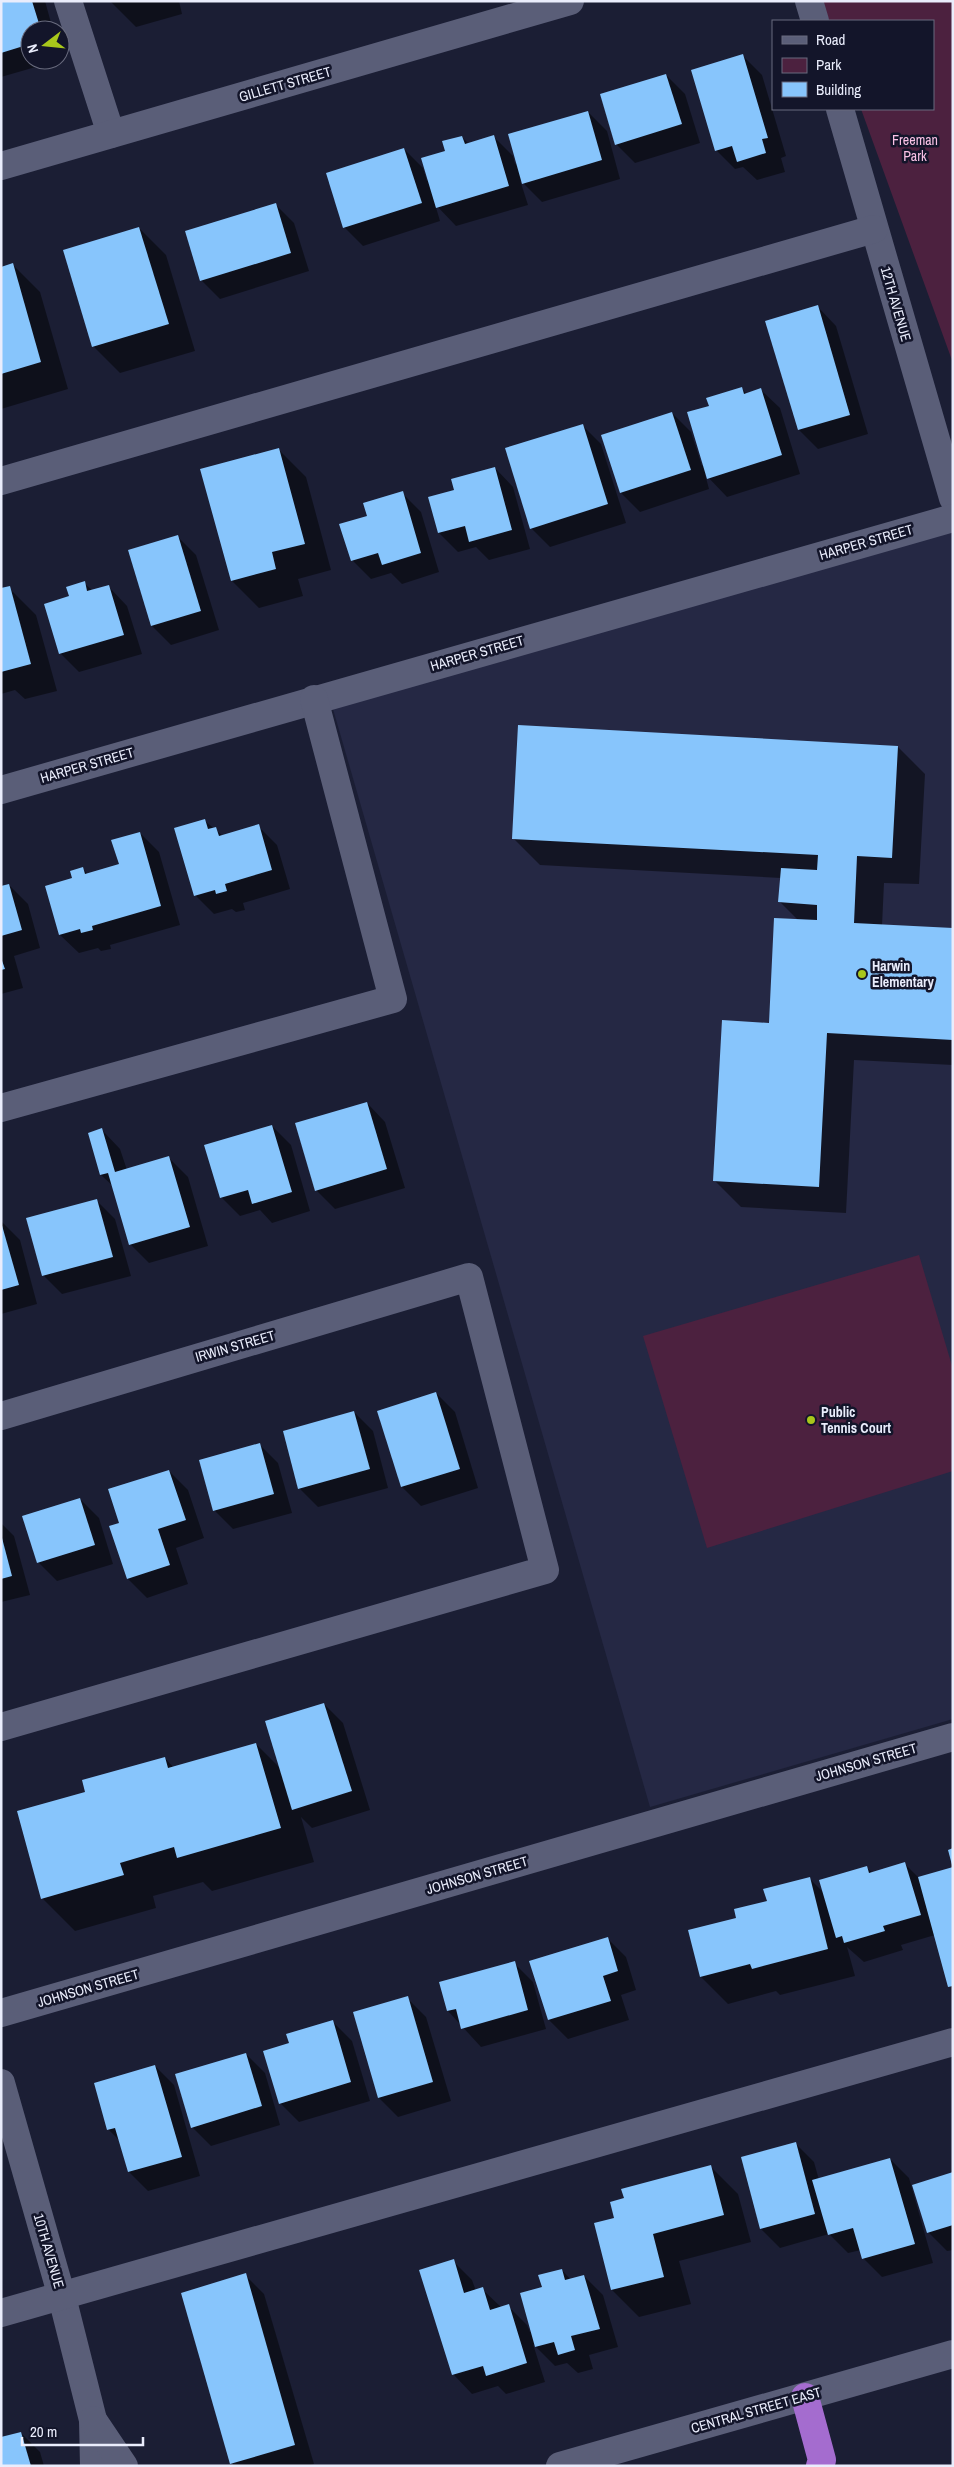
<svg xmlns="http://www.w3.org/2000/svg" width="954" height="2467" viewBox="0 0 954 2467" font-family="'Archivo Narrow',sans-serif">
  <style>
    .built { fill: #252844 }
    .green { fill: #4c213f }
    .shadow { fill: #0007 }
    .building { fill: #87c5fc }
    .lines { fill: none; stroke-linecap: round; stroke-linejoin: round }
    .minor { stroke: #5a5e78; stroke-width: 28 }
    .highway { stroke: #a46ccf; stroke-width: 28 }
    .poi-dot { fill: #a8c71b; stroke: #13152a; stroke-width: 2 }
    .labels { text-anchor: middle; stroke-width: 5; stroke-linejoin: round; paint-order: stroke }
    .street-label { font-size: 14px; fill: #eaedfc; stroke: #13152a }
    .park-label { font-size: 14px; fill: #f9c1e5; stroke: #13152a }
    .poi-label { font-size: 14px; font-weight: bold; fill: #eaedfc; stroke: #13152a; text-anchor: start }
  </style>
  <rect width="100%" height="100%" fill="#1b1e34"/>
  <!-- built -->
  <path class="built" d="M 953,522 L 953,1719 L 650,1807 L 331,702 Z"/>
  <!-- green -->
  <g class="green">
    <path d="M 822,1 L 953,1 L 953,363 L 861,109 L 933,109 L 933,21 L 829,21 Z"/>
    <path d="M 919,1255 L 953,1369 L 953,1471 L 707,1548 L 643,1336 Z"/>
  </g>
  <!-- shadow -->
  <g class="shadow">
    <path d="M 1,1 L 45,1 L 53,30 L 30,30 L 30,60 L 60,60 L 1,77 Z"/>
    <path d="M 110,1 L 179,1 L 182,14 L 136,27 Z"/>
    <path d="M 743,56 L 762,75 L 786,156 L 781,158 L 785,172 L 757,180 L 743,167 L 735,169 L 716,150 Z"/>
    <path d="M 666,75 L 685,94 L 700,143 L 635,163 L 616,144 Z"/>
    <path d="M 588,112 L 607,131 L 620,179 L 542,202 L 520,180 L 528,205 L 456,226 L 435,204 L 440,221 L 363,246 L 344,227 L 404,149 L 423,168 L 427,181 L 447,151 L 462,137 L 469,144 L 494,137 L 513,156 L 515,164 Z"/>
    <path d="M 275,204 L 294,223 L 309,271 L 220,299 L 201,280 Z"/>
    <path d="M 139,228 L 166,255 L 195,351 L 120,373 L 93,346 Z"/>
    <path d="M 13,265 L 40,292 L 68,389 L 1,409 L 1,268 Z"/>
    <path d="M 818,307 L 836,326 L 868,434 L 818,449 L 799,430 L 767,322 Z"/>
    <path d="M 742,389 L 747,394 L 761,390 L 780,408 L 800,474 L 727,497 L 705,474 L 709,489 L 640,512 L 621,493 L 672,413 L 691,432 L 702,466 L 704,465 L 710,407 Z"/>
    <path d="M 582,425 L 601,444 L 626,523 L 550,547 L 531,528 Z"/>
    <path d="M 279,450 L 306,477 L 331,570 L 298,579 L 303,596 L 259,608 L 232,581 L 202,470 Z"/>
    <path d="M 495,468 L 513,487 L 530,549 L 489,560 L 476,547 L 458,552 L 439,533 L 456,491 Z"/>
    <path d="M 402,493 L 421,512 L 439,572 L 402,584 L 391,573 L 371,579 L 352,560 L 368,517 Z"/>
    <path d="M 177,536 L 196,555 L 219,630 L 171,645 L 152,626 L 130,550 Z"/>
    <path d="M 84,583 L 93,591 L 109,587 L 127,606 L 142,654 L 79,672 L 60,653 L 71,597 Z"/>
    <path d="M 9,588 L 36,615 L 57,691 L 25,699 L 15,690 L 1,694 L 1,590 Z"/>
    <path d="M 898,747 L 925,774 L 919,884 L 884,883 L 882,926 L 953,929 L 953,1065 L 854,1060 L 846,1213 L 741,1207 L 714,1180 L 770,1024 L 798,920 L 780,902 L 781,878 L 540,865 L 513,838 Z"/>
    <path d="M 205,821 L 223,836 L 258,826 L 277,845 L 290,889 L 243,903 L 245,910 L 236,912 L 232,909 L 214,914 L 195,895 Z"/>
    <path d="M 140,833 L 159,852 L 180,925 L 110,945 L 111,949 L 101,951 L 98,948 L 79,953 L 60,935 L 73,879 L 83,869 L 88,874 L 120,865 Z"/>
    <path d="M 9,885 L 28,904 L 40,948 L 14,956 L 23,988 L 1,994 L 1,887 Z"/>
    <path d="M 367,1103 L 385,1122 L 405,1188 L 335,1209 L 316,1190 Z"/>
    <path d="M 272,1126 L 291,1145 L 310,1211 L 272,1223 L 260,1210 L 240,1216 L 221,1197 Z"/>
    <path d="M 102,1130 L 120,1149 L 127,1170 L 169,1158 L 188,1177 L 208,1246 L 149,1263 L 130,1244 L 114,1187 L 101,1175 Z"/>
    <path d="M 96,1200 L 115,1219 L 131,1276 L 62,1294 L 43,1275 Z"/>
    <path d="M 1,1221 L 20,1240 L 37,1304 L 1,1314 Z"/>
    <path d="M 436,1393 L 455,1412 L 478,1488 L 421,1506 L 402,1487 L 379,1411 Z"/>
    <path d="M 354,1412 L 373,1431 L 388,1488 L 318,1507 L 299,1488 Z"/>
    <path d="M 259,1444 L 278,1463 L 292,1513 L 233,1529 L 214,1510 Z"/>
    <path d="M 169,1471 L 188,1490 L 204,1538 L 176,1548 L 188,1584 L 147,1598 L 128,1579 L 121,1524 Z"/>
    <path d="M 80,1499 L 99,1518 L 113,1564 L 57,1581 L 38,1562 Z"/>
    <path d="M 1,1523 L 14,1536 L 30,1595 L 1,1602 Z"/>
    <path d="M 324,1704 L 343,1723 L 370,1810 L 312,1828 L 301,1817 L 314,1862 L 212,1891 L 203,1882 L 153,1896 L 156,1908 L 75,1931 L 42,1898 L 87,1793 L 165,1758 L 174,1768 L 256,1744 L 281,1769 Z"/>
    <path d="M 905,1864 L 919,1878 L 953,1868 L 953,1989 L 950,1986 L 935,1935 L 901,1945 L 903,1950 L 864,1962 L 847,1947 L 855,1976 L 780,1995 L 776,1991 L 728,2004 L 701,1977 L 689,1931 L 738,1919 L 810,1879 L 825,1894 L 867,1868 L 873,1873 Z"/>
    <path d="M 607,1938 L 626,1957 L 636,1990 L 621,1995 L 629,2020 L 568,2039 L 549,2020 Z"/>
    <path d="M 514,1963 L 533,1982 L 546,2029 L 481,2047 L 448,2011 Z"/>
    <path d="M 407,1998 L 426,2017 L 451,2101 L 398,2117 L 379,2098 L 355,2013 Z"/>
    <path d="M 333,2022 L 352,2041 L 370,2101 L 299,2122 L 280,2103 L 290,2044 Z"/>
    <path d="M 246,2054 L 265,2073 L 280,2125 L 211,2146 L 192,2127 Z"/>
    <path d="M 155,2066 L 174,2085 L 200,2176 L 148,2191 L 129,2172 L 120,2141 L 108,2129 Z"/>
    <path d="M 795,2143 L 814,2162 L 819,2180 L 890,2159 L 909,2178 L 933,2263 L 882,2277 L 863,2258 L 861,2250 L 848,2253 L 829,2234 L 780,2248 L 761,2229 L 742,2158 Z"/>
    <path d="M 711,2167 L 738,2194 L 751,2242 L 679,2261 L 691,2304 L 639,2317 L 612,2290 L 596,2224 L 616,2219 L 625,2199 Z"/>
    <path d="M 953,2174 L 953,2250 L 947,2251 L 928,2232 Z"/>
    <path d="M 453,2261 L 472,2280 L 476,2291 L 482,2289 L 502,2308 L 508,2306 L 527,2325 L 530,2332 L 532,2331 L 543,2288 L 562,2270 L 571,2280 L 584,2276 L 603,2295 L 618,2347 L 589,2355 L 593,2369 L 578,2373 L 567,2363 L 555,2366 L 533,2344 L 545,2382 L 506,2394 L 498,2386 L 472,2394 L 454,2375 L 420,2271 Z"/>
    <path d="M 245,2275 L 264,2294 L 314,2464 L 307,2466 L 234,2466 L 232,2463 Z"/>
    <path d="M 21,2433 L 40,2452 L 44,2466 L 1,2466 Z"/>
  </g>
  <!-- building -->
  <g class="building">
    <path d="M 1,1 L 32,1 L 41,30 L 30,30 L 30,44 L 1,53 Z"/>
    <path d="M 743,54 L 768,138 L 762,139 L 766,153 L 737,162 L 732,146 L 715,151 L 691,70 Z"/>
    <path d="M 666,74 L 682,124 L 615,145 L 600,94 Z"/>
    <path d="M 588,111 L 602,160 L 522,184 L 508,134 Z"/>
    <path d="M 494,135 L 509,186 L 436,208 L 421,158 L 445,151 L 442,141 L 462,136 L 465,144 Z"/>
    <path d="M 404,148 L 422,203 L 343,228 L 326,173 Z"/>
    <path d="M 276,203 L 291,253 L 200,281 L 185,231 Z"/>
    <path d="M 139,227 L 169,324 L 92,347 L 63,250 Z"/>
    <path d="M 13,263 L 41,362 L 1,374 L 1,267 Z"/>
    <path d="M 818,305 L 850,415 L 798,430 L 765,321 Z"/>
    <path d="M 742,387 L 744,394 L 761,388 L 782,455 L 707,479 L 687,412 L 709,406 L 706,398 Z"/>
    <path d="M 672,412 L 691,470 L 620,493 L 601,435 Z"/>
    <path d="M 583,424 L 608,504 L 530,529 L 505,448 Z"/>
    <path d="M 279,448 L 305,544 L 272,552 L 276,569 L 231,581 L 200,469 Z"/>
    <path d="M 495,467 L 512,530 L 469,542 L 465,526 L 438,533 L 428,497 L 454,490 L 451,479 Z"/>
    <path d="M 403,491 L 421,553 L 382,565 L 378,553 L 351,561 L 339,524 L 367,516 L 363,503 Z"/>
    <path d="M 178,535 L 201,611 L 151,626 L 128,550 Z"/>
    <path d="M 85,581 L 87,591 L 109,585 L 124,635 L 59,654 L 44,604 L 69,596 L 66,587 Z"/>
    <path d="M 10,586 L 31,664 L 1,672 L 1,588 Z"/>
    <path d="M 518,725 L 898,746 L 892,858 L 857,856 L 854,923 L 953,928 L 953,1040 L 827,1033 L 819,1187 L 713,1181 L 722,1020 L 769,1023 L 774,918 L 817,920 L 817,905 L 778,902 L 781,868 L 817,870 L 818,855 L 512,839 Z"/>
    <path d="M 205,819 L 208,829 L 216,827 L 219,836 L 259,824 L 272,870 L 225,884 L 227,891 L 216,894 L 215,890 L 194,896 L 174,828 Z"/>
    <path d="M 140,832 L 161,906 L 92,926 L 93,930 L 81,933 L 80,929 L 59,935 L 45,886 L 72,878 L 70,871 L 83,867 L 85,874 L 119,864 L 111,840 Z"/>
    <path d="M 9,884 L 22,930 L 1,936 L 1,886 Z"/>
    <path d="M 1,958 L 5,969 L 1,970 Z"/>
    <path d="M 367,1102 L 387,1169 L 315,1191 L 295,1123 Z"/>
    <path d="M 272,1125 L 292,1192 L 252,1204 L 248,1190 L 220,1198 L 204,1145 Z"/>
    <path d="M 102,1128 L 115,1172 L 169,1156 L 190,1227 L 129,1245 L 108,1173 L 100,1175 L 88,1133 Z"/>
    <path d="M 97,1199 L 113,1257 L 42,1276 L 26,1218 Z"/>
    <path d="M 1,1222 L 19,1285 L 1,1290 Z"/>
    <path d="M 436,1392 L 460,1469 L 401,1487 L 377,1411 Z"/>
    <path d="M 354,1411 L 370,1469 L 298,1489 L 283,1431 Z"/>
    <path d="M 260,1443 L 274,1494 L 213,1511 L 199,1460 Z"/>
    <path d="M 169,1470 L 186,1520 L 158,1529 L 170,1565 L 127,1579 L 109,1526 L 119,1523 L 108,1489 Z"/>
    <path d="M 80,1498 L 95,1545 L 37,1563 L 22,1516 Z"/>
    <path d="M 2,1538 L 12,1576 L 1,1579 L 1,1539 Z"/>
    <path d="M 324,1703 L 352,1791 L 292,1810 L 265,1721 Z"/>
    <path d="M 256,1743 L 281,1828 L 177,1858 L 174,1847 L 120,1863 L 124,1875 L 41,1899 L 17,1811 L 85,1792 L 82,1780 L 165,1757 L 168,1768 Z"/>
    <path d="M 953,1848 L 953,1865 L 952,1865 L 948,1850 Z"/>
    <path d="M 905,1862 L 921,1915 L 883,1926 L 885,1931 L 844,1943 L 842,1936 L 836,1938 L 819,1880 L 867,1866 L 869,1873 Z"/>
    <path d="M 953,1867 L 953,1986 L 948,1987 L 918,1877 Z"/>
    <path d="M 810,1877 L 828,1949 L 752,1969 L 750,1964 L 700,1977 L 688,1930 L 736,1918 L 734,1909 L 767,1901 L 763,1889 Z"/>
    <path d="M 608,1937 L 618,1971 L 603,1976 L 611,2001 L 548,2020 L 529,1961 Z"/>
    <path d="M 515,1961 L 528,2010 L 461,2029 L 456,2009 L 447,2011 L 439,1982 Z"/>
    <path d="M 408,1996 L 433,2082 L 378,2098 L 353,2012 Z"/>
    <path d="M 333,2020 L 351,2082 L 279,2104 L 263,2051 L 289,2043 L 286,2034 Z"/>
    <path d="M 246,2053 L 262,2106 L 191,2128 L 175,2074 Z"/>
    <path d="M 155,2065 L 182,2157 L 128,2172 L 115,2128 L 107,2130 L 94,2083 Z"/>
    <path d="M 796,2142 L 815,2214 L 760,2229 L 741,2157 Z"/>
    <path d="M 890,2158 L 915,2244 L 862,2259 L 853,2228 L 828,2235 L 812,2180 Z"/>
    <path d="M 711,2165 L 724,2215 L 653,2234 L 664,2277 L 611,2290 L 594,2223 L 614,2218 L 610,2202 L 624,2198 L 621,2189 Z"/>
    <path d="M 953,2172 L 953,2225 L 927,2233 L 912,2185 Z"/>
    <path d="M 454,2259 L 464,2293 L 483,2287 L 490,2310 L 509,2304 L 527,2363 L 486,2376 L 483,2366 L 452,2375 L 419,2270 Z"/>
    <path d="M 562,2269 L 565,2280 L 584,2275 L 600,2329 L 571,2336 L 575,2350 L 558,2355 L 554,2342 L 535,2347 L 520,2293 L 542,2287 L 538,2275 Z"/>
    <path d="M 246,2273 L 295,2445 L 230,2464 L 181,2293 Z"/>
    <path d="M 21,2432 L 31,2466 L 1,2466 L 1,2437 Z"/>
  </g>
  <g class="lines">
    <!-- minor -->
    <g class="minor">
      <path d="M 68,1 L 111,134"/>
      <path d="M 809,1 L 815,21"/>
      <path d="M 840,109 L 953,498"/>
      <path d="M 1,166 L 570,1"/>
      <path d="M 1,481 L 874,229"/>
      <path d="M 1,790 L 953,518"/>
      <path d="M 1,1108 L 393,999 L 314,699"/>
      <path d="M 1,1416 L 469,1277 L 545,1570 L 1,1727"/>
      <path d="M 1,2013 L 953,1737"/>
      <path d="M 1,2083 L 62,2297 L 93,2420 L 94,2466"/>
      <path d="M 1,2313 L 953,2042"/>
      <path d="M 93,2420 L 124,2466"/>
      <path d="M 560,2466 L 953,2354"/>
    </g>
    <!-- highway -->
    <path class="highway" d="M 805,2397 L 822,2460 L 820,2466"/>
  </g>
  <!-- markers -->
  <g class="poi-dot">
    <circle cx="862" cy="974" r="5"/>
    <circle cx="811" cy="1420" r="5"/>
  </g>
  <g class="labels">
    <!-- street labels -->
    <g class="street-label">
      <text transform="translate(285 84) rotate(-16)" y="5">GILLETT STREET</text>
      <text transform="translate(896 304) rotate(74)" y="5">12TH AVENUE</text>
      <text transform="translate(866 542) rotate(-16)" y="5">HARPER STREET</text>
      <text transform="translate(477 653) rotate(-16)" y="5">HARPER STREET</text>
      <text transform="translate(87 765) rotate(-16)" y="5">HARPER STREET</text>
      <text transform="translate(235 1346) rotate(-16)" y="5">IRWIN STREET</text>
      <text transform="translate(866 1762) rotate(-16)" y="5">JOHNSON STREET</text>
      <text transform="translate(477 1875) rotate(-16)" y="5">JOHNSON STREET</text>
      <text transform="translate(88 1988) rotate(-16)" y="5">JOHNSON STREET</text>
      <text transform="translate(49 2251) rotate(74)" y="5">10TH AVENUE</text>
      <text transform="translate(756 2410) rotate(-16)" y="5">CENTRAL STREET EAST</text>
    </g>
    <!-- park labels -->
    <g class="park-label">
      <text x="915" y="145">Freeman<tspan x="915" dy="16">Park</tspan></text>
    </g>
    <!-- poi labels -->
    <g class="poi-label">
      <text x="872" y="971">Harwin<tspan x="872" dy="16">Elementary</tspan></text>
      <text x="821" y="1417">Public<tspan x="821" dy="16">Tennis Court</tspan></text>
    </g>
  </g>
  <!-- border -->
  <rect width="954" height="2467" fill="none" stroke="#eaedfc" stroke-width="5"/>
  <!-- legend -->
  <rect x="772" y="20" width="162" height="90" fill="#13152a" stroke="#696b7e"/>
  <rect x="782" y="36" width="25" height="8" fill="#5a5e78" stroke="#696b7e"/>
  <text x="816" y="45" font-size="15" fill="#eaedfc">Road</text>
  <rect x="782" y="58" width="25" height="15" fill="#4c213f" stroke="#696b7e"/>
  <text x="816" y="70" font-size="15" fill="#eaedfc">Park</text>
  <rect x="782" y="82" width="25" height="15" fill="#87c5fc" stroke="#696b7e"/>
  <text x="816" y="95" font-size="15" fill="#eaedfc">Building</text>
  <!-- north arrow -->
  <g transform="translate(45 45) rotate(254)"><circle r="24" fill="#13152a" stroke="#696b7e"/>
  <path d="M0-4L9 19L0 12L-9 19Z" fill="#a8c71b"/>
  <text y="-8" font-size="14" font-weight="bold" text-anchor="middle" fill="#eaedfc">N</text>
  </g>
  <!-- scale -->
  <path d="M22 2437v8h121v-8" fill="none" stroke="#eaedfc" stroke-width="2.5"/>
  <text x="30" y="2437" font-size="15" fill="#eaedfc" stroke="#13152a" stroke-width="4" paint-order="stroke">20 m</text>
</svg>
